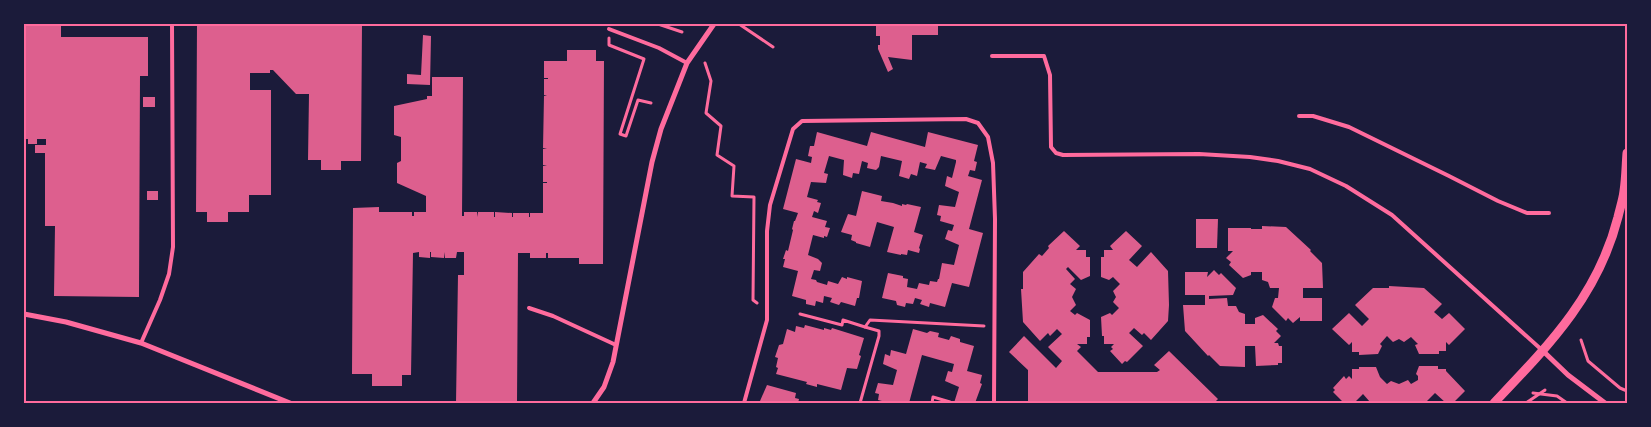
<svg xmlns="http://www.w3.org/2000/svg" width="1651" height="427" viewBox="0 0 1651 427" font-family="'PT Serif',serif">
  <style>
    .building { fill: #dd5f8e }
    .lines { fill: none; stroke-linecap: round; stroke-linejoin: round }
    .path { stroke: #ff6b9d; stroke-width: 3 }
    .service { stroke: #ff6b9d; stroke-width: 4 }
    .minor { stroke: #ff6b9d; stroke-width: 5 }
    .tertiary { stroke: #ff6b9d; stroke-width: 9 }
    .neatline { fill: none; stroke: #ff6b9d; stroke-width: 2 }
  </style>
  <rect width="100%" height="100%" fill="#1b1b3a"/>
  <!-- building -->
  <g class="building">
    <path d="M 24,24 L 61,24 L 61,37 L 148,37 L 148,76 L 140,76 L 139,297 L 54,296 L 55,226 L 45,226 L 45,153 L 35,153 L 35,145 L 46,145 L 46,139 L 37,139 L 37,144 L 28,144 L 28,139 L 24,139 Z"/>
    <path d="M 197,24 L 362,24 L 361,161 L 341,161 L 341,170 L 321,170 L 321,160 L 308,160 L 309,94 L 296,94 L 273,70 L 270,70 L 270,73 L 250,73 L 250,90 L 271,90 L 271,195 L 249,195 L 249,212 L 228,212 L 228,222 L 207,222 L 207,212 L 196,212 Z"/>
    <path d="M 876,24 L 938,24 L 938,35 L 912,35 L 912,60 L 888,57 L 893,69 L 888,72 L 878,49 L 878,45 L 880,45 L 880,36 L 876,36 Z"/>
    <path d="M 423,35 L 431,36 L 430,85 L 407,84 L 407,74 L 421,75 Z"/>
    <path d="M 567,50 L 596,50 L 596,61 L 604,61 L 603,264 L 579,264 L 579,258 L 548,258 L 548,253 L 546,253 L 546,258 L 530,258 L 530,253 L 518,253 L 517,403 L 456,403 L 458,275 L 464,275 L 464,252 L 457,252 L 456,258 L 445,258 L 445,252 L 444,258 L 431,257 L 431,252 L 430,252 L 430,258 L 419,257 L 419,252 L 413,253 L 411,375 L 402,375 L 402,386 L 372,386 L 372,374 L 352,374 L 353,208 L 379,207 L 379,212 L 395,212 L 395,216 L 395,212 L 412,212 L 412,216 L 414,216 L 414,212 L 426,212 L 426,196 L 397,183 L 397,163 L 401,161 L 401,137 L 394,135 L 394,106 L 427,99 L 427,96 L 432,96 L 432,77 L 463,77 L 462,216 L 464,216 L 464,212 L 477,212 L 477,217 L 478,212 L 494,212 L 494,217 L 495,217 L 495,212 L 512,213 L 512,217 L 513,217 L 513,213 L 529,213 L 529,217 L 530,217 L 530,213 L 543,213 L 543,200 L 547,200 L 543,200 L 543,183 L 547,183 L 547,182 L 543,182 L 543,166 L 547,166 L 543,165 L 543,149 L 547,149 L 543,148 L 544,96 L 547,96 L 544,95 L 544,79 L 548,79 L 548,78 L 544,78 L 544,61 L 567,61 Z"/>
    <rect x="143" y="97" width="12" height="10"/>
    <path d="M 817,132 L 867,146 L 871,132 L 925,147 L 928,132 L 978,145 L 974,161 L 977,162 L 975,171 L 970,170 L 968,176 L 982,180 L 969,229 L 983,233 L 969,287 L 952,283 L 945,307 L 930,303 L 929,307 L 920,304 L 922,300 L 915,298 L 913,304 L 906,303 L 905,307 L 897,305 L 896,301 L 882,298 L 888,273 L 903,276 L 903,278 L 908,279 L 907,287 L 917,289 L 919,283 L 929,285 L 930,281 L 937,282 L 938,279 L 939,279 L 942,263 L 954,265 L 959,245 L 945,239 L 948,230 L 952,231 L 954,225 L 940,221 L 941,216 L 937,215 L 939,205 L 955,207 L 959,192 L 945,186 L 947,176 L 952,178 L 956,162 L 956,160 L 941,156 L 935,170 L 925,168 L 927,164 L 920,162 L 917,176 L 911,174 L 909,179 L 899,176 L 902,161 L 881,156 L 879,167 L 876,170 L 867,168 L 868,163 L 862,161 L 859,174 L 853,173 L 852,178 L 843,175 L 844,160 L 829,156 L 824,173 L 828,174 L 826,183 L 811,182 L 807,197 L 818,200 L 817,202 L 821,203 L 818,213 L 814,211 L 812,217 L 827,221 L 825,227 L 830,228 L 827,237 L 824,236 L 824,238 L 813,235 L 808,255 L 818,259 L 822,263 L 820,271 L 814,270 L 811,279 L 816,280 L 817,282 L 827,285 L 828,281 L 838,284 L 842,277 L 847,279 L 847,277 L 862,281 L 859,298 L 857,298 L 855,306 L 841,302 L 839,305 L 830,302 L 832,298 L 824,296 L 823,303 L 816,301 L 815,306 L 806,304 L 806,300 L 792,296 L 798,271 L 783,267 L 785,259 L 783,259 L 786,250 L 788,251 L 793,230 L 792,229 L 794,221 L 795,221 L 798,213 L 783,209 L 796,159 L 811,163 L 812,157 L 808,156 L 810,146 L 814,146 Z"/>
    <rect x="147" y="191" width="11" height="9"/>
    <path d="M 862,191 L 882,196 L 881,201 L 893,203 L 902,206 L 902,204 L 906,205 L 907,204 L 921,207 L 914,232 L 923,235 L 919,248 L 920,249 L 919,253 L 908,250 L 907,255 L 901,254 L 901,255 L 887,252 L 894,227 L 877,222 L 870,247 L 856,243 L 856,242 L 851,240 L 852,235 L 841,232 L 848,214 L 856,216 Z"/>
    <path d="M 1196,219 L 1218,219 L 1217,248 L 1196,248 Z"/>
    <path d="M 1262,226 L 1286,227 L 1311,250 L 1310,251 L 1322,263 L 1323,288 L 1303,288 L 1303,298 L 1322,298 L 1322,321 L 1300,321 L 1300,317 L 1293,323 L 1288,318 L 1286,321 L 1272,307 L 1275,298 L 1278,298 L 1279,288 L 1270,288 L 1268,282 L 1262,280 L 1262,272 L 1251,272 L 1251,275 L 1243,278 L 1229,265 L 1231,262 L 1226,258 L 1233,251 L 1228,251 L 1228,228 L 1251,228 L 1251,229 L 1262,229 Z"/>
    <path d="M 1064,231 L 1080,246 L 1076,250 L 1086,250 L 1086,257 L 1090,257 L 1090,276 L 1081,280 L 1068,267 L 1066,269 L 1075,279 L 1070,284 L 1076,289 L 1072,297 L 1076,305 L 1070,311 L 1075,315 L 1077,313 L 1090,320 L 1090,337 L 1087,337 L 1087,344 L 1077,344 L 1081,347 L 1077,351 L 1098,372 L 1157,372 L 1160,370 L 1154,365 L 1169,351 L 1218,399 L 1214,403 L 1028,403 L 1028,370 L 1009,352 L 1024,336 L 1056,368 L 1062,361 L 1048,347 L 1062,334 L 1057,329 L 1050,336 L 1048,333 L 1040,341 L 1023,322 L 1021,289 L 1023,289 L 1023,272 L 1039,254 L 1042,256 L 1049,248 L 1048,246 Z"/>
    <path d="M 1126,231 L 1142,246 L 1129,260 L 1137,267 L 1151,252 L 1168,271 L 1169,305 L 1168,321 L 1151,340 L 1144,333 L 1142,335 L 1134,328 L 1129,333 L 1143,346 L 1127,362 L 1125,361 L 1122,364 L 1110,351 L 1113,349 L 1111,347 L 1114,344 L 1104,344 L 1104,336 L 1102,336 L 1101,317 L 1110,313 L 1112,315 L 1119,308 L 1113,302 L 1116,297 L 1113,291 L 1120,284 L 1113,277 L 1109,280 L 1101,277 L 1101,257 L 1104,257 L 1104,250 L 1113,250 L 1110,246 Z"/>
    <path d="M 1214,270 L 1219,275 L 1221,273 L 1236,288 L 1233,295 L 1209,296 L 1209,299 L 1227,298 L 1228,306 L 1236,306 L 1239,312 L 1245,314 L 1245,324 L 1255,324 L 1255,318 L 1263,315 L 1278,329 L 1276,331 L 1281,336 L 1274,343 L 1278,343 L 1279,346 L 1282,346 L 1282,363 L 1278,363 L 1278,365 L 1256,366 L 1255,346 L 1245,346 L 1245,367 L 1220,366 L 1209,355 L 1208,356 L 1185,331 L 1183,305 L 1205,305 L 1205,295 L 1185,295 L 1185,272 L 1208,272 L 1207,277 Z"/>
    <path d="M 1389,286 L 1424,288 L 1442,304 L 1434,312 L 1442,319 L 1449,313 L 1465,329 L 1449,345 L 1446,342 L 1446,351 L 1439,351 L 1439,354 L 1419,354 L 1415,345 L 1418,344 L 1411,337 L 1404,342 L 1399,339 L 1393,342 L 1387,336 L 1380,344 L 1382,346 L 1378,354 L 1359,355 L 1359,352 L 1352,352 L 1352,342 L 1349,345 L 1332,329 L 1349,313 L 1362,326 L 1369,319 L 1355,305 L 1373,288 L 1389,288 Z"/>
    <path d="M 805,325 L 824,330 L 824,328 L 831,330 L 832,328 L 864,338 L 859,355 L 861,356 L 857,369 L 847,368 L 841,390 L 817,384 L 817,387 L 806,384 L 807,382 L 776,374 L 778,368 L 776,367 L 778,358 L 775,357 L 779,345 L 783,344 L 787,329 L 795,332 L 796,326 L 804,328 Z"/>
    <path d="M 913,329 L 927,333 L 930,331 L 939,333 L 938,337 L 949,340 L 951,336 L 960,339 L 960,342 L 974,346 L 967,371 L 982,375 L 980,383 L 982,384 L 975,403 L 954,403 L 959,387 L 945,381 L 948,371 L 952,372 L 954,364 L 922,355 L 909,403 L 890,403 L 878,400 L 879,394 L 875,393 L 878,383 L 893,385 L 897,370 L 883,364 L 885,354 L 890,356 L 891,350 L 906,354 Z"/>
    <path d="M 1419,366 L 1438,366 L 1438,369 L 1446,369 L 1446,371 L 1465,391 L 1453,403 L 1446,403 L 1435,393 L 1427,401 L 1430,403 L 1368,403 L 1370,402 L 1363,394 L 1354,403 L 1344,403 L 1333,392 L 1335,390 L 1333,388 L 1344,376 L 1346,379 L 1349,376 L 1352,379 L 1352,369 L 1359,369 L 1359,367 L 1376,367 L 1380,377 L 1387,384 L 1391,381 L 1399,384 L 1408,380 L 1411,384 L 1418,380 L 1418,376 L 1416,374 Z"/>
    <path d="M 767,385 L 796,393 L 795,398 L 799,399 L 798,403 L 762,403 L 762,402 L 760,401 Z"/>
  </g>
  <g class="lines">
    <!-- path -->
    <g class="path">
      <path d="M 658,24 L 682,32"/>
      <path d="M 739,24 L 773,47"/>
      <path d="M 609,38 L 609,45 L 644,59 L 620,134 L 626,136 L 638,100 L 651,103"/>
      <path d="M 705,63 L 711,81 L 706,113 L 721,126 L 717,155 L 734,166 L 732,196 L 754,197 L 753,300 L 757,303"/>
      <path d="M 800,314 L 842,325 L 843,320 L 865,327 L 870,320 L 984,326"/>
      <path d="M 1581,340 L 1588,361 L 1620,388 L 1627,391"/>
      <path d="M 1533,393 L 1557,396 L 1567,403"/>
      <path d="M 860,403 L 879,336 L 879,331 L 865,327"/>
      <path d="M 932,403 L 933,397 L 950,402"/>
      <path d="M 1526,403 L 1545,390"/>
    </g>
    <!-- service -->
    <g class="service">
      <path d="M 609,29 L 659,48 L 687,63"/>
      <path d="M 992,56 L 1044,56 L 1050,75 L 1051,147 L 1056,153 L 1063,155 L 1199,154 L 1250,157 L 1278,161 L 1310,169 L 1346,186 L 1392,215 L 1543,351"/>
      <path d="M 1299,116 L 1313,116 L 1349,127 L 1449,176 L 1498,201 L 1527,213 L 1549,213"/>
      <path d="M 529,308 L 553,316 L 616,345"/>
      <path d="M 141,343 L 160,300 L 169,274 L 173,247 L 172,24"/>
      <path d="M 744,403 L 767,320 L 767,231 L 770,205 L 793,129 L 802,121 L 966,119 L 978,123 L 988,137 L 993,163 L 995,219 L 994,403"/>
    </g>
    <!-- minor -->
    <g class="minor">
      <path d="M 24,314 L 66,322 L 141,343 L 290,403"/>
      <path d="M 1543,351 L 1568,375 L 1605,403"/>
      <path d="M 593,403 L 604,387 L 613,362 L 652,162 L 661,129 L 687,63 L 714,24"/>
    </g>
    <!-- tertiary -->
    <path class="tertiary" d="M 1494,403 C 1548,346 1598,296 1618,217 C 1620,208 1623,200 1624,191 C 1626,178 1626,165 1627,153"/>
  </g>
  <!-- border -->
  <rect width="1651" height="427" fill="none" stroke="#1b1b3a" stroke-width="50"/>
  <rect x="25" y="25" width="1601" height="377" class="neatline"/>
</svg>
